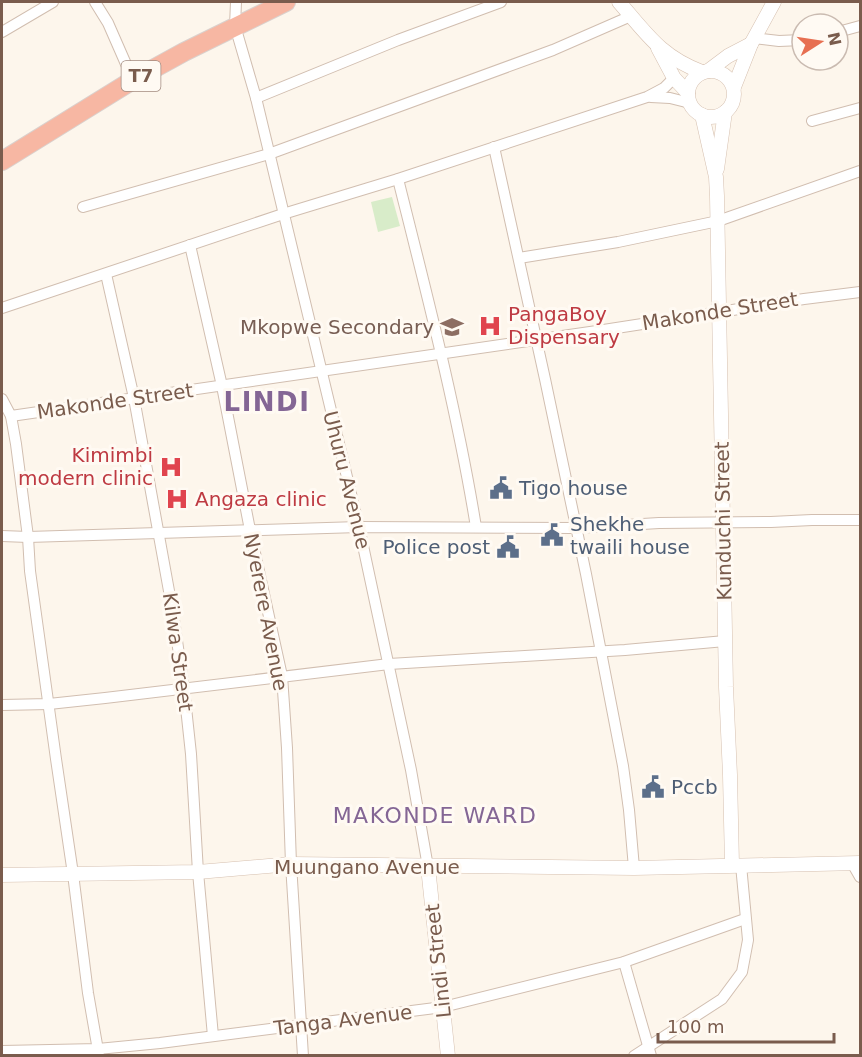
<svg xmlns="http://www.w3.org/2000/svg" width="862" height="1057" viewBox="0 0 862 1057" font-family="'DejaVu Sans',sans-serif">
  <style>
    .green { fill: #d8ecc9 }
    .lines { fill: none; stroke-linecap: round; stroke-linejoin: round }
    .street-casing { stroke: #d1beb0; stroke-width: 12 }
    .secondary-casing { stroke: #d6c0b0; stroke-width: 15 }
    .highway-casing { stroke: #dad1cd; stroke-width: 20 }
    .street { stroke: #fff; stroke-width: 10 }
    .secondary { stroke: #fff; stroke-width: 14 }
    .highway { stroke: #f7b7a3; stroke-width: 18 }
    .labels { text-anchor: middle; stroke-width: 6; stroke-linejoin: round; paint-order: stroke }
    .shield { fill: #fffaf3; stroke: #a28b7f; stroke-width: 1.5 }
    .shield-label { font-size: 18px; font-weight: bold; fill: #7a5c4d }
    .street-label { font-size: 20px; fill: #7a5c4d; stroke: #fffaf3 }
    .health-label { font-size: 20px; fill: #be3a42; stroke: #fffaf3; text-anchor: start }
    .education-label { font-size: 20px; fill: #785e54; stroke: #fffaf3; text-anchor: end }
    .service-label { font-size: 20px; fill: #4e5e75; stroke: #fffaf3; text-anchor: start }
    .quarter-label { font-size: 22px; letter-spacing: 1.5px; fill: #846695; stroke: #fffaf3 }
    .district-label { font-size: 26px; font-weight: bold; letter-spacing: 1.5px; fill: #846695; stroke: #fffaf3 }
  </style>
  <rect width="100%" height="100%" fill="#fdf6ec"/>
  <!-- green -->
  <path class="green" d="M 392,197 L 400,226 L 378,232 L 371,202 Z"/>
  <g class="lines">
    <!-- street casing -->
    <g class="street-casing">
      <g id="street">
        <path d="M 95,2 L 108,23 L 133,80"/>
        <path d="M 236,2 L 235,26 L 256,98 L 359,527 L 411,770 L 428,867"/>
        <path d="M 2,32 L 53,2"/>
        <path d="M 838,32 L 860,26"/>
        <path d="M 754,38 L 779,41 L 802,40"/>
        <path d="M 651,97 L 670,98 L 690,103"/>
        <path d="M 256,98 L 398,40 L 501,2"/>
        <path d="M 812,121 L 860,108"/>
        <path d="M 494,147 L 545,379 L 586,574 L 623,766 L 629,810 L 634,868"/>
        <path d="M 398,179 C 427,295 457,410 476,527"/>
        <path d="M 83,207 L 269,154 L 553,50 L 631,16"/>
        <path d="M 190,245 L 222,386 L 250,530 L 282,676 L 287,748 L 291,864 L 303,1056"/>
        <path d="M 519,258 L 618,242 L 718,221 L 860,171"/>
        <path d="M 106,274 L 134,398 L 173,613 L 184,689 L 191,754 L 198,872 L 213,1036"/>
        <path d="M 2,308 L 283,214 L 398,179 L 647,97 L 664,88 L 674,78"/>
        <path d="M 2,399 L 11,416 L 16,444 L 28,537 L 30,571 L 56,759 L 73,874 L 88,993 L 99,1056"/>
        <path d="M 11,416 L 597,331 L 804,299 L 860,292"/>
        <path d="M 2,536 L 28,537 L 359,527 L 577,528 L 659,523 L 771,522 L 812,520 L 860,520"/>
        <path d="M 2,705 L 49,704 L 105,698 L 389,664 L 625,650 L 725,641"/>
        <path d="M 852,863 L 860,877"/>
        <path d="M 624,962 L 651,1056"/>
        <path d="M 2,1051 L 98,1049 L 160,1043 L 443,1007 L 624,962 L 745,919"/>
        <path d="M 634,1056 L 722,999 L 742,972 L 748,940 L 741,865"/>
      </g>
    </g>
    <!-- secondary casing -->
    <g class="secondary-casing">
      <g id="secondary">
        <path d="M 619,2 C 646,33 661,57 702,72"/>
        <path d="M 658,48 L 674,78 L 688,93"/>
        <circle cx="711" cy="94" r="23"/>
        <path d="M 708,71 L 728,56 L 751,44"/>
        <path d="M 734,87 L 751,44 L 774,2"/>
        <path d="M 702,115 L 716,177 L 717,196 L 726,687 L 730,775 L 732,865"/>
        <path d="M 717,169 L 725,112"/>
        <path d="M 428,867 L 448,1056"/>
        <path d="M 2,875 L 198,872 L 291,864 L 634,868 L 860,863"/>
      </g>
    </g>
    <!-- highway casing -->
    <g class="highway-casing">
      <path id="highway" d="M 2,161 L 133,80 L 184,52 L 286,2"/>
    </g>
    <!-- street -->
    <use href="#street" class="street"/>
    <!-- secondary -->
    <use href="#secondary" class="secondary"/>
    <!-- highway -->
    <use href="#highway" class="highway"/>
  </g>
  <!-- icons -->
  <defs>
    <g id="hospital-bare" transform="scale(1.8)"><path d="M-5-5h3v3.5h4V-5h3V5h-3V1.5h-4V5h-3Z" fill="#e0444e" stroke="#fffaf3" stroke-width="2.5" paint-order="stroke"/></g>
    <g id="school-bare" transform="scale(1.8)"><path d="M0-5L7-2L0 1L-7-2ZM-4 1L0 2.5L4 1V4Q0 6-4 4Z" fill="#8d6e63" stroke="#fffaf3" stroke-width="2.5" paint-order="stroke"/></g>
    <g id="civic-bare" transform="scale(1.8)"><path d="M-.6-6.5H3V-4.5H.6V-3L4-1V1h2V6H-6V1h2V-1L-.6-3ZM-1.2 2.5V6h2.4V2.5Z" fill="#5c6f8a" stroke="#fffaf3" stroke-width="2.5" paint-order="stroke"/></g>
  </defs>
  <g fill-rule="evenodd">
    <use href="#hospital-bare" x="490" y="326"/>
    <use href="#school-bare" x="452" y="327"/>
    <use href="#hospital-bare" x="171" y="467"/>
    <use href="#civic-bare" x="501" y="488"/>
    <use href="#hospital-bare" x="177" y="499"/>
    <use href="#civic-bare" x="552" y="535"/>
    <use href="#civic-bare" x="508" y="547"/>
    <use href="#civic-bare" x="653" y="787"/>
  </g>
  <g class="labels">
    <!-- shield labels -->
    <rect class="shield" x="121.5" y="61" width="39" height="30" rx="4.5"/>
    <g class="shield-label">
      <text x="141" y="82">T7</text>
    </g>
    <!-- street labels -->
    <g class="street-label">
      <text transform="translate(720 311) rotate(-9)" y="7">Makonde Street</text>
      <text transform="translate(115 401) rotate(-8)" y="7">Makonde Street</text>
      <text transform="translate(347 480) rotate(76)" y="7">Uhuru Avenue</text>
      <text transform="translate(723 521) rotate(-91)" y="7">Kunduchi Street</text>
      <text transform="translate(266 612) rotate(79)" y="7">Nyerere Avenue</text>
      <text transform="translate(178 652) rotate(82)" y="7">Kilwa Street</text>
      <text x="367" y="874">Muungano Avenue</text>
      <text transform="translate(438 961) rotate(-96)" y="7">Lindi Street</text>
      <text transform="translate(343 1020) rotate(-7)" y="7">Tanga Avenue</text>
    </g>
    <!-- health labels -->
    <g class="health-label">
      <text x="508" y="321">PangaBoy<tspan x="508" dy="23">Dispensary</tspan></text>
      <text x="153" y="462" text-anchor="end">Kimimbi<tspan x="153" dy="23">modern clinic</tspan></text>
      <text x="195" y="506">Angaza clinic</text>
    </g>
    <!-- education labels -->
    <g class="education-label">
      <text x="434" y="334">Mkopwe Secondary</text>
    </g>
    <!-- service labels -->
    <g class="service-label">
      <text x="519" y="495">Tigo house</text>
      <text x="570" y="531">Shekhe<tspan x="570" dy="23">twaili house</tspan></text>
      <text x="490" y="554" text-anchor="end">Police post</text>
      <text x="671" y="794">Pccb</text>
    </g>
    <!-- quarter labels -->
    <g class="quarter-label">
      <text x="435" y="823">MAKONDE WARD</text>
    </g>
    <!-- district labels -->
    <g class="district-label">
      <text x="267" y="411">LINDI</text>
    </g>
  </g>
  <!-- border -->
  <rect width="862" height="1057" fill="none" stroke="#7a5c4d" stroke-width="6"/>
  <!-- north arrow -->
  <g transform="translate(820 42) rotate(78)"><circle r="28" fill="#fffaf3" stroke="#cabbb1" stroke-width="1.5"/>
  <path d="M0-4.5L10 22L0 15L-10 22Z" fill="#e76f51"/>
  <text y="-9" font-size="16" font-weight="bold" text-anchor="middle" fill="#7a5c4d">N</text>
  </g>
  <!-- scale -->
  <path d="M658 1033v9h176v-9" fill="none" stroke="#7a5c4d" stroke-width="3"/>
  <text x="667" y="1033" font-size="18" fill="#7a5c4d" stroke="#fffaf3" stroke-width="4.5" paint-order="stroke">100 m</text>
</svg>
